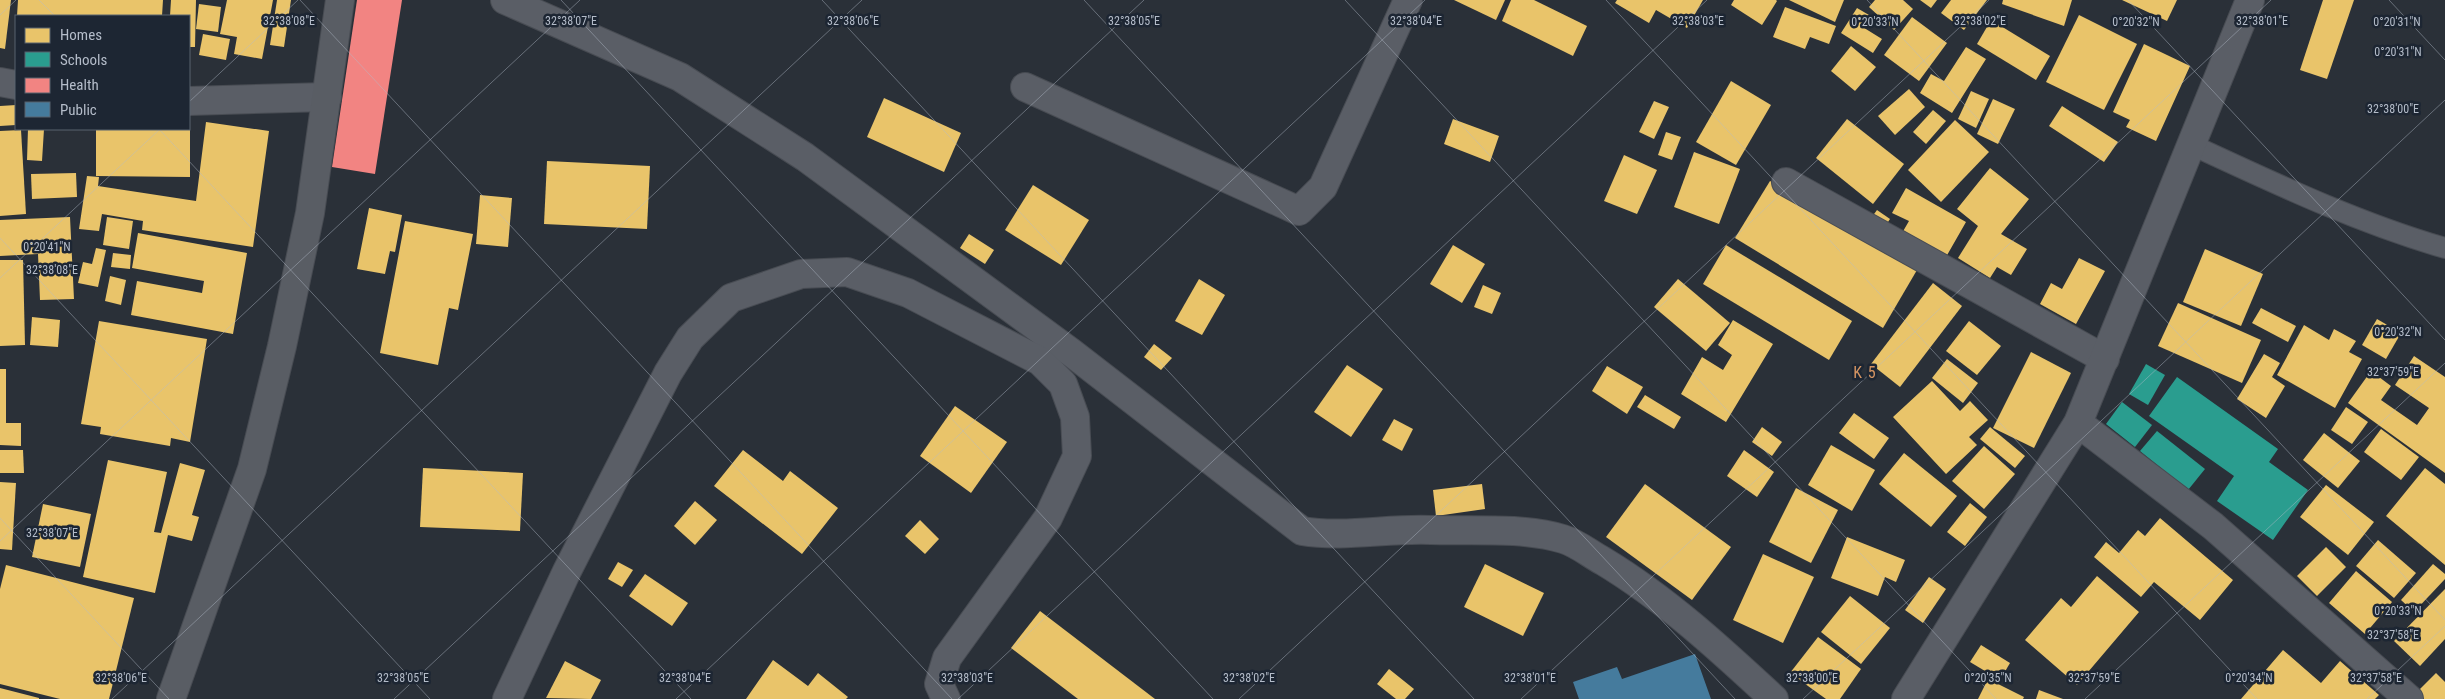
<svg xmlns="http://www.w3.org/2000/svg" width="2445" height="699" viewBox="0 0 2445 699" font-family="'Roboto Condensed',sans-serif">
  <style>
    .homes { fill: #e9c46a }
    .schools { fill: #2a9d8f }
    .health { fill: #f28482 }
    .public { fill: #457b9d }
    .lines { fill: none; stroke-linecap: round; stroke-linejoin: round }
    .lane-casing { stroke: #484c53; stroke-width: 22 }
    .street-casing { stroke: #484c53; stroke-width: 30 }
    .secondary-casing { stroke: #484c53; stroke-width: 30 }
    .lane { stroke: #5a5e66; stroke-width: 20 }
    .street { stroke: #5a5e66; stroke-width: 28 }
    .secondary { stroke: #595d64; stroke-width: 28 }
    .ticks { fill: none; stroke: #b4bcc9; stroke-width: 1; stroke-opacity: 0.45 }
    .labels { text-anchor: middle; stroke-width: 5; stroke-linejoin: round; paint-order: stroke }
    .quarter-label { font-size: 16px; letter-spacing: 1px; fill: #d59563; stroke: #1d2633 }
    .ticks-label { font-size: 12px; text-anchor: middle; fill: #b4bcc9; stroke: #1d2633; stroke-width: 5; stroke-linejoin: round; paint-order: stroke }
  </style>
  <rect width="100%" height="100%" fill="#2a3038"/>
  <!-- homes -->
  <g class="homes">
    <path d="M 0,0 L 11,0 L 5,49 L 0,48 Z"/>
    <path d="M 18,0 L 163,0 L 162,16 L 17,16 Z"/>
    <path d="M 171,0 L 196,0 L 195,47 L 189,47 L 189,16 L 170,16 Z"/>
    <path d="M 227,0 L 273,0 L 262,59 L 234,54 L 237,37 L 220,34 Z"/>
    <path d="M 277,0 L 291,0 L 284,47 L 270,45 Z"/>
    <path d="M 1454,0 L 1505,0 L 1496,20 Z"/>
    <path d="M 1511,0 L 1534,0 L 1587,26 L 1573,56 L 1502,21 Z"/>
    <path d="M 1617,0 L 1703,0 L 1687,28 L 1656,10 L 1649,23 L 1615,3 Z"/>
    <path d="M 1734,0 L 1776,0 L 1777,1 L 1762,25 L 1731,5 Z"/>
    <path d="M 1789,0 L 1844,0 L 1835,22 Z"/>
    <path d="M 1875,0 L 1903,0 L 1913,9 L 1894,30 L 1869,7 Z"/>
    <path d="M 1920,0 L 1937,0 L 1931,8 Z"/>
    <path d="M 1951,0 L 1987,0 L 1964,30 L 1941,13 Z"/>
    <path d="M 2003,0 L 2072,0 L 2064,26 L 2002,4 Z"/>
    <path d="M 2122,0 L 2177,0 L 2167,21 Z"/>
    <path d="M 2323,0 L 2354,0 L 2327,79 L 2300,70 Z"/>
    <path d="M 199,4 L 221,7 L 218,32 L 196,29 Z"/>
    <path d="M 1785,7 L 1836,26 L 1829,44 L 1810,37 L 1805,49 L 1773,37 Z"/>
    <path d="M 1857,8 L 1869,15 L 1861,26 L 1882,39 L 1873,53 L 1841,33 Z"/>
    <path d="M 2079,15 L 2137,44 L 2104,110 L 2046,82 Z"/>
    <path d="M 1912,17 L 1947,43 L 1919,81 L 1884,55 Z"/>
    <path d="M 1991,20 L 2050,56 L 2036,80 L 1977,44 Z"/>
    <path d="M 203,34 L 230,39 L 226,60 L 199,55 Z"/>
    <path d="M 2144,44 L 2190,66 L 2156,141 L 2126,127 L 2130,120 L 2113,112 Z"/>
    <path d="M 1851,46 L 1876,67 L 1855,91 L 1831,71 Z"/>
    <path d="M 1966,47 L 1986,59 L 1952,113 L 1920,93 L 1931,74 L 1944,81 Z"/>
    <path d="M 1731,81 L 1771,105 L 1736,165 L 1696,142 Z"/>
    <path d="M 1909,89 L 1925,107 L 1895,135 L 1878,116 Z"/>
    <path d="M 1971,91 L 1989,99 L 1976,128 L 1958,119 Z"/>
    <path d="M 884,98 L 961,133 L 944,172 L 867,137 Z"/>
    <path d="M 1993,99 L 2015,109 L 1998,144 L 1977,134 Z"/>
    <path d="M 1654,101 L 1669,107 L 1654,139 L 1639,132 Z"/>
    <path d="M 16,105 L 16,125 L 0,126 L 0,106 Z"/>
    <path d="M 2062,106 L 2118,142 L 2104,162 L 2049,126 Z"/>
    <path d="M 1933,110 L 1946,121 L 1926,144 L 1913,132 Z"/>
    <path d="M 1453,119 L 1499,136 L 1490,162 L 1444,144 Z"/>
    <path d="M 1847,119 L 1904,164 L 1873,204 L 1816,158 Z"/>
    <path d="M 1955,120 L 1989,152 L 1941,202 L 1908,170 Z"/>
    <path d="M 206,122 L 269,131 L 253,247 L 142,230 L 143,221 L 102,214 L 99,231 L 79,229 L 87,176 L 99,177 L 98,186 L 196,201 Z"/>
    <path d="M 28,129 L 44,129 L 42,161 L 27,160 Z"/>
    <path d="M 96,129 L 190,129 L 190,177 L 96,176 Z"/>
    <path d="M 21,130 L 26,214 L 0,216 L 0,131 Z"/>
    <path d="M 1666,132 L 1681,137 L 1672,160 L 1658,155 Z"/>
    <path d="M 1694,152 L 1740,169 L 1719,224 L 1674,207 Z"/>
    <path d="M 1624,155 L 1657,170 L 1637,214 L 1604,201 Z"/>
    <path d="M 547,161 L 650,166 L 647,229 L 544,224 Z"/>
    <path d="M 1990,168 L 2029,199 L 2001,234 L 2027,249 L 2011,275 L 1997,267 L 1990,278 L 1958,258 L 1978,226 L 1957,209 Z"/>
    <path d="M 76,173 L 77,197 L 32,199 L 31,174 Z"/>
    <path d="M 1770,181 L 1917,270 L 1883,328 L 1735,238 Z"/>
    <path d="M 1033,185 L 1089,220 L 1061,265 L 1005,230 Z"/>
    <path d="M 1906,188 L 1966,222 L 1942,264 L 1898,240 L 1909,221 L 1892,213 Z"/>
    <path d="M 480,195 L 512,198 L 508,247 L 476,244 Z"/>
    <path d="M 369,208 L 402,215 L 395,252 L 390,251 L 385,274 L 357,269 Z"/>
    <path d="M 1877,210 L 1890,219 L 1882,231 L 1869,221 Z"/>
    <path d="M 70,217 L 74,299 L 40,300 L 38,254 L 0,256 L 0,220 Z"/>
    <path d="M 107,217 L 133,221 L 129,249 L 103,245 Z"/>
    <path d="M 405,221 L 473,234 L 458,310 L 449,308 L 438,365 L 380,353 Z"/>
    <path d="M 138,233 L 247,253 L 233,334 L 131,315 L 137,281 L 202,293 L 204,281 L 132,268 Z"/>
    <path d="M 969,234 L 994,250 L 985,264 L 960,248 Z"/>
    <path d="M 1453,245 L 1485,264 L 1462,303 L 1430,284 Z"/>
    <path d="M 1726,245 L 1852,321 L 1829,360 L 1703,284 Z"/>
    <path d="M 96,248 L 106,250 L 98,287 L 78,283 L 83,262 L 92,264 Z"/>
    <path d="M 2205,249 L 2263,274 L 2241,326 L 2183,302 Z"/>
    <path d="M 113,253 L 131,255 L 130,269 L 111,267 Z"/>
    <path d="M 2079,258 L 2105,271 L 2076,324 L 2040,304 L 2051,283 L 2062,289 Z"/>
    <path d="M 0,260 L 23,260 L 25,345 L 0,346 Z"/>
    <path d="M 110,276 L 126,280 L 121,305 L 105,301 Z"/>
    <path d="M 1199,279 L 1225,295 L 1202,335 L 1175,321 Z"/>
    <path d="M 1678,279 L 1730,323 L 1706,351 L 1654,307 Z"/>
    <path d="M 1933,283 L 1962,306 L 1900,387 L 1871,364 Z"/>
    <path d="M 1483,285 L 1501,293 L 1492,314 L 1474,307 Z"/>
    <path d="M 2178,303 L 2261,340 L 2242,383 L 2158,346 Z"/>
    <path d="M 2261,308 L 2296,326 L 2288,342 L 2252,323 Z"/>
    <path d="M 32,317 L 60,320 L 58,347 L 30,345 Z"/>
    <path d="M 2377,319 L 2401,333 L 2386,359 L 2362,345 Z"/>
    <path d="M 1733,320 L 1773,344 L 1726,422 L 1681,394 L 1702,357 L 1723,370 L 1732,355 L 1718,345 Z"/>
    <path d="M 99,321 L 207,339 L 190,442 L 171,438 L 170,446 L 100,434 L 101,427 L 81,424 Z"/>
    <path d="M 1969,321 L 2001,346 L 1977,375 L 1946,351 Z"/>
    <path d="M 2304,325 L 2329,340 L 2334,329 L 2356,341 L 2349,352 L 2362,359 L 2335,408 L 2277,375 Z"/>
    <path d="M 1154,344 L 1172,358 L 1161,370 L 1144,357 Z"/>
    <path d="M 2031,352 L 2071,373 L 2034,448 L 1993,428 Z"/>
    <path d="M 2264,354 L 2280,363 L 2272,377 L 2285,386 L 2266,418 L 2237,399 Z"/>
    <path d="M 2414,356 L 2445,377 L 2445,473 L 2348,403 L 2371,371 L 2391,386 L 2381,400 L 2417,425 L 2429,408 L 2395,385 Z"/>
    <path d="M 1947,359 L 1978,383 L 1963,403 L 1932,378 Z"/>
    <path d="M 1347,365 L 1383,389 L 1351,437 L 1314,412 Z"/>
    <path d="M 1607,366 L 1643,387 L 1627,414 L 1592,391 Z"/>
    <path d="M 0,369 L 6,369 L 6,423 L 21,423 L 21,446 L 0,445 Z"/>
    <path d="M 1932,381 L 1960,411 L 1970,401 L 1988,420 L 1969,437 L 1977,445 L 1946,474 L 1893,417 Z"/>
    <path d="M 1645,395 L 1681,417 L 1674,429 L 1637,407 Z"/>
    <path d="M 955,406 L 1007,442 L 971,493 L 920,456 Z"/>
    <path d="M 2346,407 L 2368,422 L 2352,444 L 2331,430 Z"/>
    <path d="M 1854,413 L 1889,438 L 1874,459 L 1839,433 Z"/>
    <path d="M 1394,419 L 1413,429 L 1402,451 L 1382,440 Z"/>
    <path d="M 1762,427 L 1782,442 L 1772,456 L 1752,442 Z"/>
    <path d="M 1990,427 L 2025,456 L 2015,468 L 1980,439 Z"/>
    <path d="M 2381,429 L 2419,457 L 2401,480 L 2364,452 Z"/>
    <path d="M 2324,433 L 2360,461 L 2338,488 L 2303,460 Z"/>
    <path d="M 1831,445 L 1875,470 L 1852,511 L 1808,485 Z"/>
    <path d="M 1984,446 L 2015,474 L 1984,509 L 1952,481 Z"/>
    <path d="M 0,450 L 23,450 L 24,473 L 0,473 Z"/>
    <path d="M 743,450 L 783,481 L 790,471 L 838,508 L 802,554 L 714,486 Z"/>
    <path d="M 1744,450 L 1774,472 L 1757,497 L 1727,476 Z"/>
    <path d="M 1904,453 L 1957,496 L 1931,527 L 1879,484 Z"/>
    <path d="M 108,460 L 167,472 L 154,532 L 161,533 L 180,463 L 205,470 L 192,515 L 199,517 L 192,541 L 168,535 L 155,593 L 83,577 Z"/>
    <path d="M 423,468 L 523,473 L 520,531 L 420,527 Z"/>
    <path d="M 2425,468 L 2445,484 L 2445,565 L 2386,516 Z"/>
    <path d="M 0,482 L 16,483 L 12,550 L 0,549 Z"/>
    <path d="M 1482,484 L 1485,509 L 1436,516 L 1433,490 Z"/>
    <path d="M 1645,484 L 1731,547 L 1692,600 L 1606,537 Z"/>
    <path d="M 2326,485 L 2374,522 L 2348,555 L 2300,517 Z"/>
    <path d="M 1796,488 L 1838,510 L 1811,563 L 1769,542 Z"/>
    <path d="M 695,501 L 717,520 L 695,545 L 674,526 Z"/>
    <path d="M 1970,503 L 1987,517 L 1965,546 L 1947,532 Z"/>
    <path d="M 43,504 L 91,514 L 80,567 L 32,557 Z"/>
    <path d="M 2160,518 L 2233,580 L 2200,620 L 2154,582 L 2141,597 L 2094,557 L 2106,542 L 2119,553 L 2138,530 L 2145,536 Z"/>
    <path d="M 920,520 L 939,539 L 925,554 L 905,536 Z"/>
    <path d="M 1847,537 L 1905,560 L 1896,582 L 1885,577 L 1878,596 L 1831,578 Z"/>
    <path d="M 2378,540 L 2416,573 L 2394,598 L 2356,566 Z"/>
    <path d="M 2326,547 L 2346,567 L 2317,596 L 2297,576 Z"/>
    <path d="M 1763,554 L 1814,577 L 1783,643 L 1733,620 Z"/>
    <path d="M 618,562 L 633,570 L 622,587 L 608,579 Z"/>
    <path d="M 1485,564 L 1544,593 L 1523,636 L 1464,607 Z"/>
    <path d="M 2433,564 L 2445,574 L 2445,579 L 2414,612 L 2401,600 Z"/>
    <path d="M 6,565 L 134,598 L 109,699 L 60,699 L 0,684 L 0,589 Z"/>
    <path d="M 2356,571 L 2392,602 L 2365,634 L 2329,603 Z"/>
    <path d="M 645,574 L 688,603 L 672,626 L 629,596 Z"/>
    <path d="M 2097,576 L 2139,612 L 2077,685 L 2025,640 L 2061,598 L 2071,607 Z"/>
    <path d="M 1929,577 L 1946,589 L 1923,623 L 1905,610 Z"/>
    <path d="M 2445,589 L 2445,639 L 2420,666 L 2394,641 Z"/>
    <path d="M 1850,596 L 1890,628 L 1861,664 L 1821,632 Z"/>
    <path d="M 1040,611 L 1155,699 L 1078,699 L 1011,648 Z"/>
    <path d="M 1818,637 L 1861,669 L 1840,699 L 1826,699 L 1790,673 Z"/>
    <path d="M 1981,645 L 2010,663 L 2000,680 L 1970,662 Z"/>
    <path d="M 2283,650 L 2321,683 L 2340,661 L 2379,695 L 2375,699 L 2241,699 Z"/>
    <path d="M 773,660 L 808,686 L 818,673 L 848,697 L 846,699 L 746,699 Z"/>
    <path d="M 565,661 L 601,680 L 591,699 L 546,698 Z"/>
    <path d="M 1389,669 L 1414,689 L 1405,699 L 1396,699 L 1377,684 Z"/>
    <path d="M 2436,673 L 2445,682 L 2445,699 L 2420,699 L 2415,694 Z"/>
    <path d="M 1988,679 L 2024,697 L 2023,699 L 1978,699 Z"/>
    <path d="M 0,688 L 39,698 L 39,699 L 0,699 Z"/>
    <path d="M 2039,690 L 2063,699 L 2036,699 Z"/>
  </g>
  <!-- schools -->
  <g class="schools">
    <path d="M 2146,364 L 2165,375 L 2148,405 L 2129,394 Z"/>
    <path d="M 2177,377 L 2278,449 L 2269,462 L 2308,490 L 2273,540 L 2217,501 L 2234,476 L 2149,416 Z"/>
    <path d="M 2122,402 L 2152,425 L 2135,447 L 2106,424 Z"/>
    <path d="M 2157,431 L 2205,469 L 2188,490 L 2140,451 Z"/>
  </g>
  <!-- health -->
  <path class="health" d="M 357,0 L 402,0 L 375,174 L 332,167 Z"/>
  <!-- public -->
  <path class="public" d="M 1695,654 L 1711,699 L 1579,699 L 1573,682 L 1617,667 L 1622,679 Z"/>
  <g class="lines">
    <!-- lane casing -->
    <g class="lane-casing">
      <path id="lane" d="M 2192,145 C 2274,183 2358,223 2445,248"/>
    </g>
    <!-- street casing -->
    <g class="street-casing">
      <g id="street">
        <path d="M 505,0 L 680,77 L 805,157 L 1072,353 L 1302,531 C 1344,538 1388,528 1431,530 C 1472,531 1523,527 1563,539 C 1577,543 1590,554 1603,561 C 1666,599 1720,649 1774,699"/>
        <path d="M 0,82 L 16,85"/>
        <path d="M 1025,87 L 1299,211 L 1323,187 L 1408,0"/>
        <path d="M 189,101 L 327,97"/>
        <path d="M 1786,182 L 2105,359"/>
        <path d="M 2078,423 L 2213,526 L 2409,699"/>
        <path d="M 507,699 L 567,571 L 668,373 L 690,338 L 731,298 L 801,274 L 847,272 L 908,293 L 1040,361 L 1063,384 L 1075,417 L 1077,456 L 1048,518 L 947,658 L 939,684 L 946,699"/>
        <path d="M 1906,699 L 2078,423 L 2250,0"/>
      </g>
    </g>
    <!-- secondary casing -->
    <g class="secondary-casing">
      <path id="secondary" d="M 171,699 L 252,469 L 282,346 L 310,213 L 340,0"/>
    </g>
    <!-- lane -->
    <use href="#lane" class="lane"/>
    <!-- street -->
    <use href="#street" class="street"/>
    <!-- secondary -->
    <use href="#secondary" class="secondary"/>
  </g>
  <!-- ticks -->
  <path class="ticks" d="M 39,0 L 55,16M 300,0 L 952,699M 561,0 L 1213,699M 822,0 L 1474,699M 1084,0 L 1735,699M 1345,0 L 1996,699M 1606,0 L 2257,699M 1867,0 L 2445,620M 2128,0 L 2445,340M 2389,0 L 2445,60M 0,15 L 16,0M 189,102 L 298,0M 159,129 L 691,699M 0,238 L 430,699M 0,278 L 160,129M 0,518 L 169,699M 0,541 L 580,0M 112,699 L 862,0M 394,699 L 1144,0M 676,699 L 1425,0M 958,699 L 1707,0M 1239,699 L 1989,0M 1521,699 L 2271,0M 1803,699 L 2445,100M 2085,699 L 2445,363M 2367,699 L 2445,626"/>
  <g class="labels">
    <!-- quarter labels -->
    <g class="quarter-label">
      <text x="1865" y="378">K 5</text>
    </g>
  </g>
  <g class="ticks-label">
    <text x="289" y="25">32°38'08"E</text>
    <text x="571" y="25">32°38'07"E</text>
    <text x="853" y="25">32°38'06"E</text>
    <text x="1134" y="25">32°38'05"E</text>
    <text x="1416" y="25">32°38'04"E</text>
    <text x="1698" y="25">32°38'03"E</text>
    <text x="1980" y="25">32°38'02"E</text>
    <text x="2262" y="25">32°38'01"E</text>
    <text x="1875" y="26">0°20'33"N</text>
    <text x="2136" y="26">0°20'32"N</text>
    <text x="2397" y="26">0°20'31"N</text>
    <text x="2398" y="56">0°20'31"N</text>
    <text x="2393" y="113">32°38'00"E</text>
    <text x="47" y="251">0°20'41"N</text>
    <text x="52" y="274">32°38'08"E</text>
    <text x="2398" y="336">0°20'32"N</text>
    <text x="2393" y="376">32°37'59"E</text>
    <text x="52" y="537">32°38'07"E</text>
    <text x="2398" y="615">0°20'33"N</text>
    <text x="2393" y="639">32°37'58"E</text>
    <text x="1988" y="682">0°20'35"N</text>
    <text x="2249" y="682">0°20'34"N</text>
    <text x="121" y="682">32°38'06"E</text>
    <text x="403" y="682">32°38'05"E</text>
    <text x="685" y="682">32°38'04"E</text>
    <text x="967" y="682">32°38'03"E</text>
    <text x="1249" y="682">32°38'02"E</text>
    <text x="1530" y="682">32°38'01"E</text>
    <text x="1812" y="682">32°38'00"E</text>
    <text x="2094" y="682">32°37'59"E</text>
    <text x="2376" y="682">32°37'58"E</text>
  </g>
  <!-- legend -->
  <rect x="15" y="15" width="175" height="115" fill="#1d2633" stroke="#59626f"/>
  <rect x="25" y="28" width="25" height="15" fill="#e9c46a" stroke="#59626f"/>
  <text x="60" y="40" font-size="15" fill="#b4bcc9">Homes</text>
  <rect x="25" y="52" width="25" height="15" fill="#2a9d8f" stroke="#59626f"/>
  <text x="60" y="65" font-size="15" fill="#b4bcc9">Schools</text>
  <rect x="25" y="78" width="25" height="15" fill="#f28482" stroke="#59626f"/>
  <text x="60" y="90" font-size="15" fill="#b4bcc9">Health</text>
  <rect x="25" y="102" width="25" height="15" fill="#457b9d" stroke="#59626f"/>
  <text x="60" y="115" font-size="15" fill="#b4bcc9">Public</text>
</svg>
